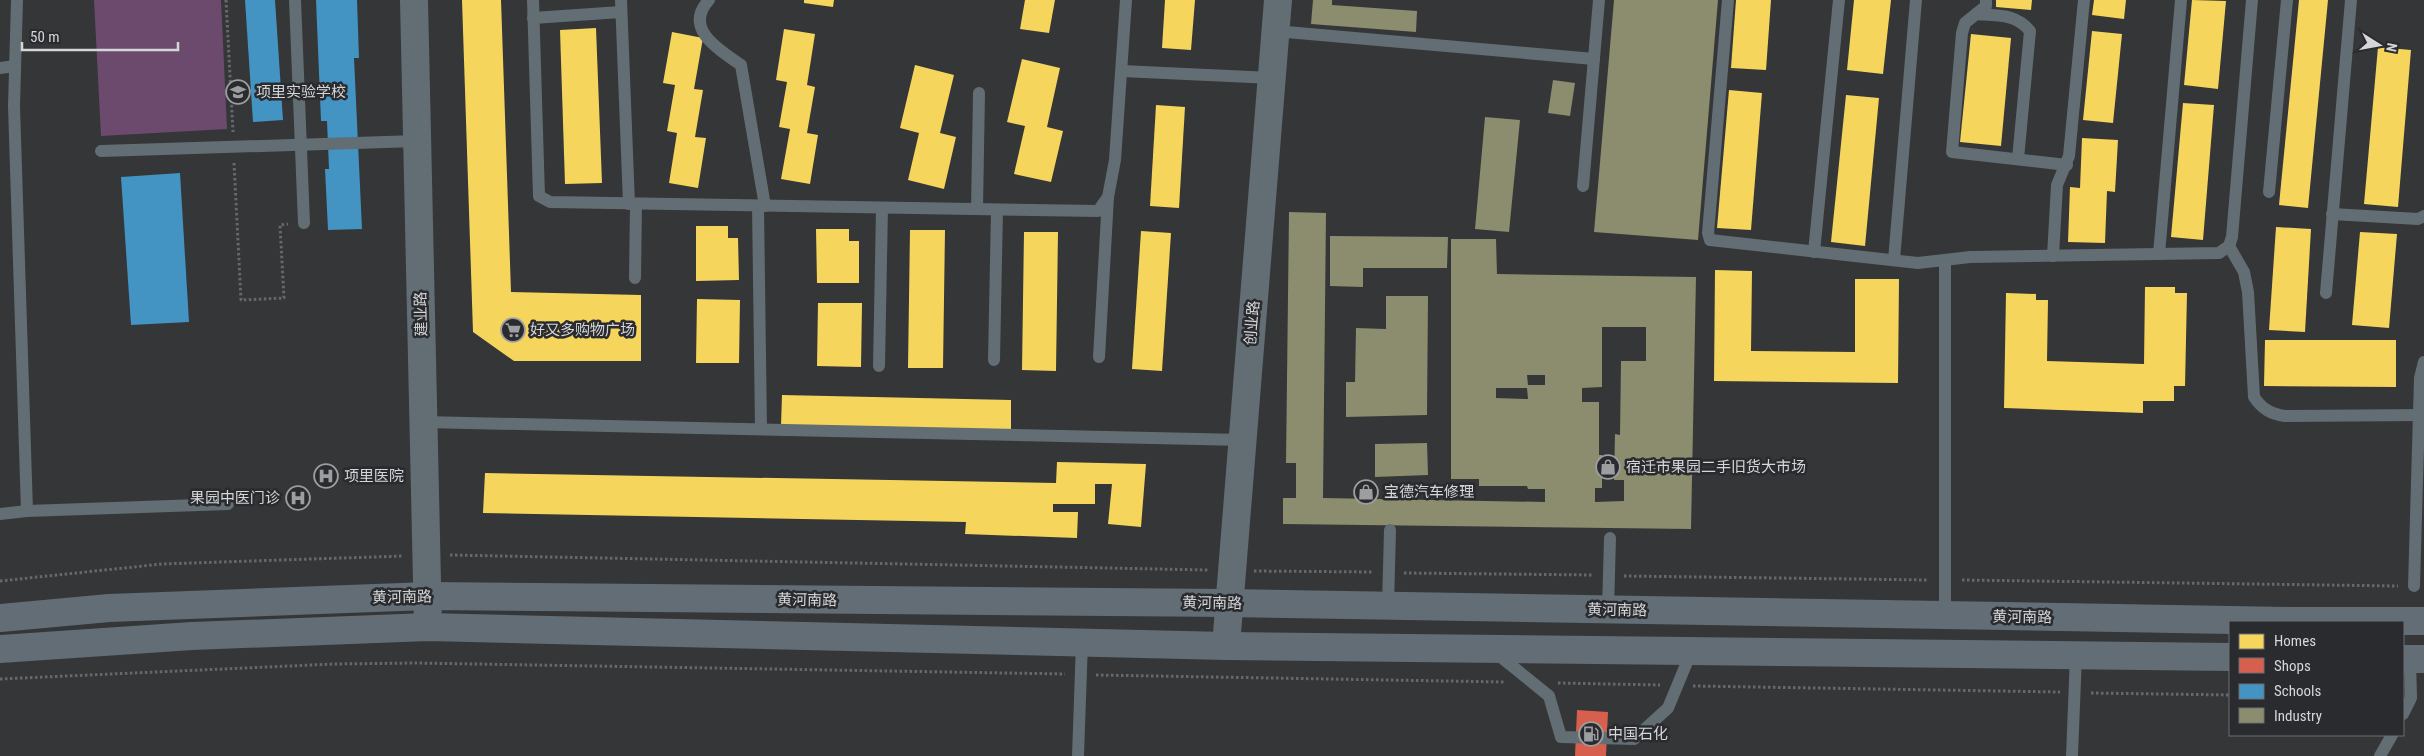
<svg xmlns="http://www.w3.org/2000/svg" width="2424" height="756" viewBox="0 0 2424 756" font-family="'Roboto Condensed','Noto Sans SC',sans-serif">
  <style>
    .green { fill: #6b4a6e }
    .homes { fill: #f6d55c }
    .shops { fill: #d6604d }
    .schools { fill: #4393c3 }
    .industry { fill: #8c8c6e; fill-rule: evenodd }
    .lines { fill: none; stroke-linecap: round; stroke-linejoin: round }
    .path { stroke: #636a6e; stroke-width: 3; stroke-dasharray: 2.5 2.5; stroke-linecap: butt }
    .service { stroke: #636d74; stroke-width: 12 }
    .tertiary { stroke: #636d74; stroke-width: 28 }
    .primary { stroke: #626d75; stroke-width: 28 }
    .labels { text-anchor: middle; stroke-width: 5; stroke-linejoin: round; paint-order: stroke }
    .poi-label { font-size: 15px; fill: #d5d6d8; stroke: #292b2e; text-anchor: start }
    .street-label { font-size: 15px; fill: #d5d6d8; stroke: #292b2e }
  </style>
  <rect width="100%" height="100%" fill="#343638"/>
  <!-- green -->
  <path class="green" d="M 94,0 L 221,0 L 227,129 L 101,136 Z"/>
  <!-- homes -->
  <g class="homes">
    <path d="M 462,0 L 501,0 L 511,292 L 641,295 L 641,361 L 514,361 L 473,332 Z"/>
    <path d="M 804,0 L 834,0 L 833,7 L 804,3 Z"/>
    <path d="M 1025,0 L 1055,0 L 1049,33 L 1020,29 Z"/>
    <path d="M 1165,0 L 1195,0 L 1191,50 L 1162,48 Z"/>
    <path d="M 1736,0 L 1771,0 L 1766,70 L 1731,68 Z"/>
    <path d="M 1854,0 L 1891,0 L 1883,74 L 1847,70 Z"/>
    <path d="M 1996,0 L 2032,0 L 2031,10 L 1996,7 Z"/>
    <path d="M 2094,0 L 2126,0 L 2124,19 L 2092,15 Z"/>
    <path d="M 2192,0 L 2226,1 L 2218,89 L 2184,85 Z"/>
    <path d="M 2299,0 L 2328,0 L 2308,208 L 2279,205 Z"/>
    <path d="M 596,28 L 602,183 L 565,184 L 560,30 Z"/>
    <path d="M 784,29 L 815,34 L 807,85 L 815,87 L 807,133 L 818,135 L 810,184 L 781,179 L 790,129 L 779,127 L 787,82 L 776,80 Z"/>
    <path d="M 2092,31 L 2122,34 L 2113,123 L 2083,120 Z"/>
    <path d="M 672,32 L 703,38 L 694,89 L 703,90 L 695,137 L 706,138 L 698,188 L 669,183 L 677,133 L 667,131 L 675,85 L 663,83 Z"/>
    <path d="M 1971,34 L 2011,38 L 2001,146 L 1960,142 Z"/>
    <path d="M 2378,47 L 2411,50 L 2398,207 L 2364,204 Z"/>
    <path d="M 1022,59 L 1060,68 L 1047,127 L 1063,131 L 1051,182 L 1014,174 L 1025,126 L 1007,122 Z"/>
    <path d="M 915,65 L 954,75 L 940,133 L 956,137 L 944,189 L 908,180 L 919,133 L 900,128 Z"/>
    <path d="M 1729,90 L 1762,93 L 1751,230 L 1717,228 Z"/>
    <path d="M 1846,95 L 1879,98 L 1865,246 L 1831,242 Z"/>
    <path d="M 2183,103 L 2214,105 L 2203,240 L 2171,237 Z"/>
    <path d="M 1156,105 L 1185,107 L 1179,208 L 1150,206 Z"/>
    <path d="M 2082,138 L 2118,140 L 2115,192 L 2107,191 L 2105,243 L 2068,242 L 2070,187 L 2080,188 Z"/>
    <path d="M 696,226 L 728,226 L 728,238 L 738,238 L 739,280 L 696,281 Z"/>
    <path d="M 2276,227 L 2311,229 L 2305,332 L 2269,330 Z"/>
    <path d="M 816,229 L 849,229 L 849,241 L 859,241 L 859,283 L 817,283 Z"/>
    <path d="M 910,230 L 945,230 L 943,368 L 908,368 Z"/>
    <path d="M 1141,231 L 1171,233 L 1162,371 L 1132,369 Z"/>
    <path d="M 1024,232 L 1058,232 L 1056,371 L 1022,370 Z"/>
    <path d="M 2360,232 L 2397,234 L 2389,328 L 2352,325 Z"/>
    <path d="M 1715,270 L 1752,271 L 1751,351 L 1855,352 L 1855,279 L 1899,279 L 1898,383 L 1714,381 Z"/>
    <path d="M 2145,287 L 2175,287 L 2175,293 L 2187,293 L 2185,386 L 2174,386 L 2174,401 L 2143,401 L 2143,413 L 2004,408 L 2006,293 L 2036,294 L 2036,300 L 2048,300 L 2047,361 L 2144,364 Z"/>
    <path d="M 697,299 L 740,300 L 739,363 L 696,363 Z"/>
    <path d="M 818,303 L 862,303 L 861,367 L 817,366 Z"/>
    <path d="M 2265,340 L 2396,340 L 2396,387 L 2264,386 Z"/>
    <path d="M 782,395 L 1011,400 L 1011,430 L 781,425 Z"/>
    <path d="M 1057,462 L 1146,464 L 1141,527 L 1108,524 L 1112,484 L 1095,484 L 1095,504 L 1053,504 L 1053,512 L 1078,512 L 1077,538 L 965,534 L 966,522 L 483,513 L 485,473 L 1056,483 Z"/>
  </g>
  <!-- shops -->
  <path class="shops" d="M 1577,710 L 1608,712 L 1606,756 L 1575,756 Z"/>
  <!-- schools -->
  <g class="schools">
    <path d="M 245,0 L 275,0 L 283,120 L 253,122 Z"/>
    <path d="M 316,0 L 357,0 L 359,58 L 354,58 L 362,229 L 328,230 L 325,169 L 329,169 L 327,121 L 321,121 Z"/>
    <path d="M 180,173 L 189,322 L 131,325 L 121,177 Z"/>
  </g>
  <!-- industry -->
  <g class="industry">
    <path d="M 1313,0 L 1332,0 L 1332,5 L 1417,11 L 1416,32 L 1311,24 Z"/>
    <path d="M 1614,0 L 1718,0 L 1698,240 L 1594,232 Z"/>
    <path d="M 1553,80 L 1575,83 L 1570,116 L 1548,113 Z"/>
    <path d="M 1485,117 L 1520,120 L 1509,232 L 1475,229 Z"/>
    <path d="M 1289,212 L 1326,213 L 1323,498 L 1545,502 L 1545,489 L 1528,489 L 1527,486 L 1479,486 L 1479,479 L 1451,479 L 1451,239 L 1496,239 L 1497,274 L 1696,277 L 1691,529 L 1283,524 L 1283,498 L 1296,498 L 1296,463 L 1286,463 ZM 1602,327 L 1646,327 L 1646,361 L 1621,361 L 1620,435 L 1615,434 L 1614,480 L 1624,480 L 1624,501 L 1595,502 L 1595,488 L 1602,488 L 1602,455 L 1599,455 L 1599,402 L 1582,402 L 1582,388 L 1602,387 ZM 1527,375 L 1545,375 L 1545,385 L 1528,385 ZM 1496,388 L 1527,388 L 1528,399 L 1496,398 Z"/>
    <path d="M 1330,236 L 1448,237 L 1447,268 L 1363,268 L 1363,287 L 1330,286 Z"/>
    <path d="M 1386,296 L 1428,296 L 1427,415 L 1346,417 L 1346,382 L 1355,382 L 1356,328 L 1386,329 Z"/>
    <path d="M 1427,443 L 1428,475 L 1375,477 L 1375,444 Z"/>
  </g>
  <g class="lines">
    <!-- path -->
    <g class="path">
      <path d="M 226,0 L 233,132"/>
      <path d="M 234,163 L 241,300 L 284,298 L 280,225 L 288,224"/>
      <path d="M 450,555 L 1208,570"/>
      <path d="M 1254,571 L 1373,572"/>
      <path d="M 1404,573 L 1593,575"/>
      <path d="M 1624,576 L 1928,580"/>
      <path d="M 1962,580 L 2398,586"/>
      <path d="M 0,581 L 162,564 L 403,556"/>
      <path d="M 1096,675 L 1505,682"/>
      <path d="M 0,679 L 334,664 L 416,663 L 1065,674"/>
      <path d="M 1558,683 L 1660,685"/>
      <path d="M 1693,686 L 2060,692"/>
      <path d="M 2091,693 L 2230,695"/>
    </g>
    <!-- service -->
    <g class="service">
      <path d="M 17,0 L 14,106 L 27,511"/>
      <path d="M 295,0 L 304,223"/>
      <path d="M 533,0 L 539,196 L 550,202 L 1098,211 L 1108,197 L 1115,160 L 1126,0"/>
      <path d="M 621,0 L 629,204"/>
      <path d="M 709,0 C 682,29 721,51 741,65 L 765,206"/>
      <path d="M 1728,0 L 1708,233 L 1710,240 L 1918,263 L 1970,257 L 2219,253 L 2229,246 L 2232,237 L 2252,0"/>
      <path d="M 1986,0 L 1986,6 L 1965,23 L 1962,33 L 1952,152 L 2067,165"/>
      <path d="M 1976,14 C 1998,16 2015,13 2030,31 L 2018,159"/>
      <path d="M 533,18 L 621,12"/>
      <path d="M 1275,31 L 1594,59"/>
      <path d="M 0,68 L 15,66"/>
      <path d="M 1122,71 L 1272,78"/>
      <path d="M 101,151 L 417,141"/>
      <path d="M 1583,186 L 1599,0"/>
      <path d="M 2269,192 L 2287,0"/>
      <path d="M 758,206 L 761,429"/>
      <path d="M 977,209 L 979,93"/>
      <path d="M 2332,214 L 2418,219 L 2424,216"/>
      <path d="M 2229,246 L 2244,272 L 2248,292 L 2254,397 C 2262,409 2271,414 2285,416 L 2424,415"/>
      <path d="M 1814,252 L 1839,0"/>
      <path d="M 2159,254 L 2181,0"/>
      <path d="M 2053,256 L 2057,185 L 2069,156 L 2084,0"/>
      <path d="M 1894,260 L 1916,0"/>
      <path d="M 635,278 L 636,204"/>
      <path d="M 2326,293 L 2351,0"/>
      <path d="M 1099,357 L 1108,197"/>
      <path d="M 994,360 L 997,210"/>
      <path d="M 879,366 L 882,208"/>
      <path d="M 424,422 L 1243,440"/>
      <path d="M 0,514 L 27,511 L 228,504"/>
      <path d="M 2414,586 L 2420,378 L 2424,362"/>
      <path d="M 1388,606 L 1390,530"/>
      <path d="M 1608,609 L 1610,538"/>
      <path d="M 1945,615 L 1945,260"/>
      <path d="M 1496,653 L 1549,696 L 1561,737 L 1634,739 L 1668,708 L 1692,650"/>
      <path d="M 2403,714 L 2411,698 L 2410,659"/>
      <path d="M 1078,756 L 1082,642"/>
      <path d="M 2072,756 L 2076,655"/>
      <path d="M 2380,756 L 2392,735"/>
    </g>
    <!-- tertiary -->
    <g class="tertiary">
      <path d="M 414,0 L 428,627"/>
      <path d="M 1226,646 L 1278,0"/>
    </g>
    <!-- primary -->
    <g class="primary">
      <path d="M 0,618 L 109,608 L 428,596 L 1229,603 L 2293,621 L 2424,621"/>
      <path d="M 0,649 L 192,636 L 428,627 L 1226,646 L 2230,657"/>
      <path d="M 2403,659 L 2424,659"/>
    </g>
  </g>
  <!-- icons -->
  <defs>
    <g id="school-ring" transform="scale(1.25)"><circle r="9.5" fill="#292b2e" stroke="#9d9ea0" stroke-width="1.5"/><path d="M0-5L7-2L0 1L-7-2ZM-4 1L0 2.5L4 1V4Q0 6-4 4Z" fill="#9d9ea0"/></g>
    <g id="supermarket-ring" transform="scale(1.25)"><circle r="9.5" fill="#292b2e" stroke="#9d9ea0" stroke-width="1.5"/><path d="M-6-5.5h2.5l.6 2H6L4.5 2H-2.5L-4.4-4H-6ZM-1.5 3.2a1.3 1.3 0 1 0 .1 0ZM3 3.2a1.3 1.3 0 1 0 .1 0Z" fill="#9d9ea0"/></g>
    <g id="shop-ring" transform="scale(1.25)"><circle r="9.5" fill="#292b2e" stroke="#9d9ea0" stroke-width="1.5"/><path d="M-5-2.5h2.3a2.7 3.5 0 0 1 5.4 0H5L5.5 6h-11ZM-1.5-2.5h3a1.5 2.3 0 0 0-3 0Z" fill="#9d9ea0"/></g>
    <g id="hospital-ring" transform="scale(1.25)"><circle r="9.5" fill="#292b2e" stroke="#9d9ea0" stroke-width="1.5"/><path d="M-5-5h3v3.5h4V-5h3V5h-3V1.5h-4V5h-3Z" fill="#9d9ea0"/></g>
    <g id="fuel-ring" transform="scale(1.25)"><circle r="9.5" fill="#292b2e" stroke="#9d9ea0" stroke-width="1.5"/><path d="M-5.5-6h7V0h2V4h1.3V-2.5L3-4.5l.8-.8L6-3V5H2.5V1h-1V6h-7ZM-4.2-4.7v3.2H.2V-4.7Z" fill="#9d9ea0"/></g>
  </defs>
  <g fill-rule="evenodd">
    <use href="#school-ring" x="238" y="92"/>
    <use href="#supermarket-ring" x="513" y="330"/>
    <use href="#shop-ring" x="1608" y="467"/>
    <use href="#hospital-ring" x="326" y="476"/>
    <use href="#shop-ring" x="1366" y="492"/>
    <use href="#hospital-ring" x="298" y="498"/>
    <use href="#fuel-ring" x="1591" y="734"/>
  </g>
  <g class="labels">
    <!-- poi labels -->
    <g class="poi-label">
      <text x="256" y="97">项里实验学校</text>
      <text x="530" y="335">好又多购物广场</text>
      <text x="1626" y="472">宿迁市果园二手旧货大市场</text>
      <text x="344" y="481">项里医院</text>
      <text x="1384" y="497">宝德汽车修理</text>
      <text x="280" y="503" text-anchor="end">果园中医门诊</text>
      <text x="1608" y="739">中国石化</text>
    </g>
    <!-- street labels -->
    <g class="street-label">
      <text transform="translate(421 314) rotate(-91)" y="5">建业路</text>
      <text transform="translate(1252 323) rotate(-85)" y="5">创业路</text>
      <text transform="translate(402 597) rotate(-1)" y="5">黄河南路</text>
      <text transform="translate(807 600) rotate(1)" y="5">黄河南路</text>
      <text transform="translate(1212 603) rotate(1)" y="5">黄河南路</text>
      <text transform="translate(1617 610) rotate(1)" y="5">黄河南路</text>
      <text transform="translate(2022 617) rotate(1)" y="5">黄河南路</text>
    </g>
  </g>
  <!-- legend -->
  <rect x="2229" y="621" width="175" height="115" fill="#292b2e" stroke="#6e6f72"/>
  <rect x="2239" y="634" width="25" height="15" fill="#f6d55c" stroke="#6e6f72"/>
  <text x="2274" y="646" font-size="15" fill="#d5d6d8">Homes</text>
  <rect x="2239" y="658" width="25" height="15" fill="#d6604d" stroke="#6e6f72"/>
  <text x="2274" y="671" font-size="15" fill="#d5d6d8">Shops</text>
  <rect x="2239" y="684" width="25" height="15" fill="#4393c3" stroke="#6e6f72"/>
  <text x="2274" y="696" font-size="15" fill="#d5d6d8">Schools</text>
  <rect x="2239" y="708" width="25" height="15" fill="#8c8c6e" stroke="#6e6f72"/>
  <text x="2274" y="721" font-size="15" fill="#d5d6d8">Industry</text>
  <!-- north arrow -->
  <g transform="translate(2379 45) rotate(101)" stroke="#292b2e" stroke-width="4" paint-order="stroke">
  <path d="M0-4L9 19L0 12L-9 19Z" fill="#d5d6d8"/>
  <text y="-8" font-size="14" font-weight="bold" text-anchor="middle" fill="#d5d6d8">N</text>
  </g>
  <!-- scale -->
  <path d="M22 42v8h156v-8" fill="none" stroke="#d5d6d8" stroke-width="2.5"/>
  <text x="30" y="42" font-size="15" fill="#d5d6d8" stroke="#292b2e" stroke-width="4" paint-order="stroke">50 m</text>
</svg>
